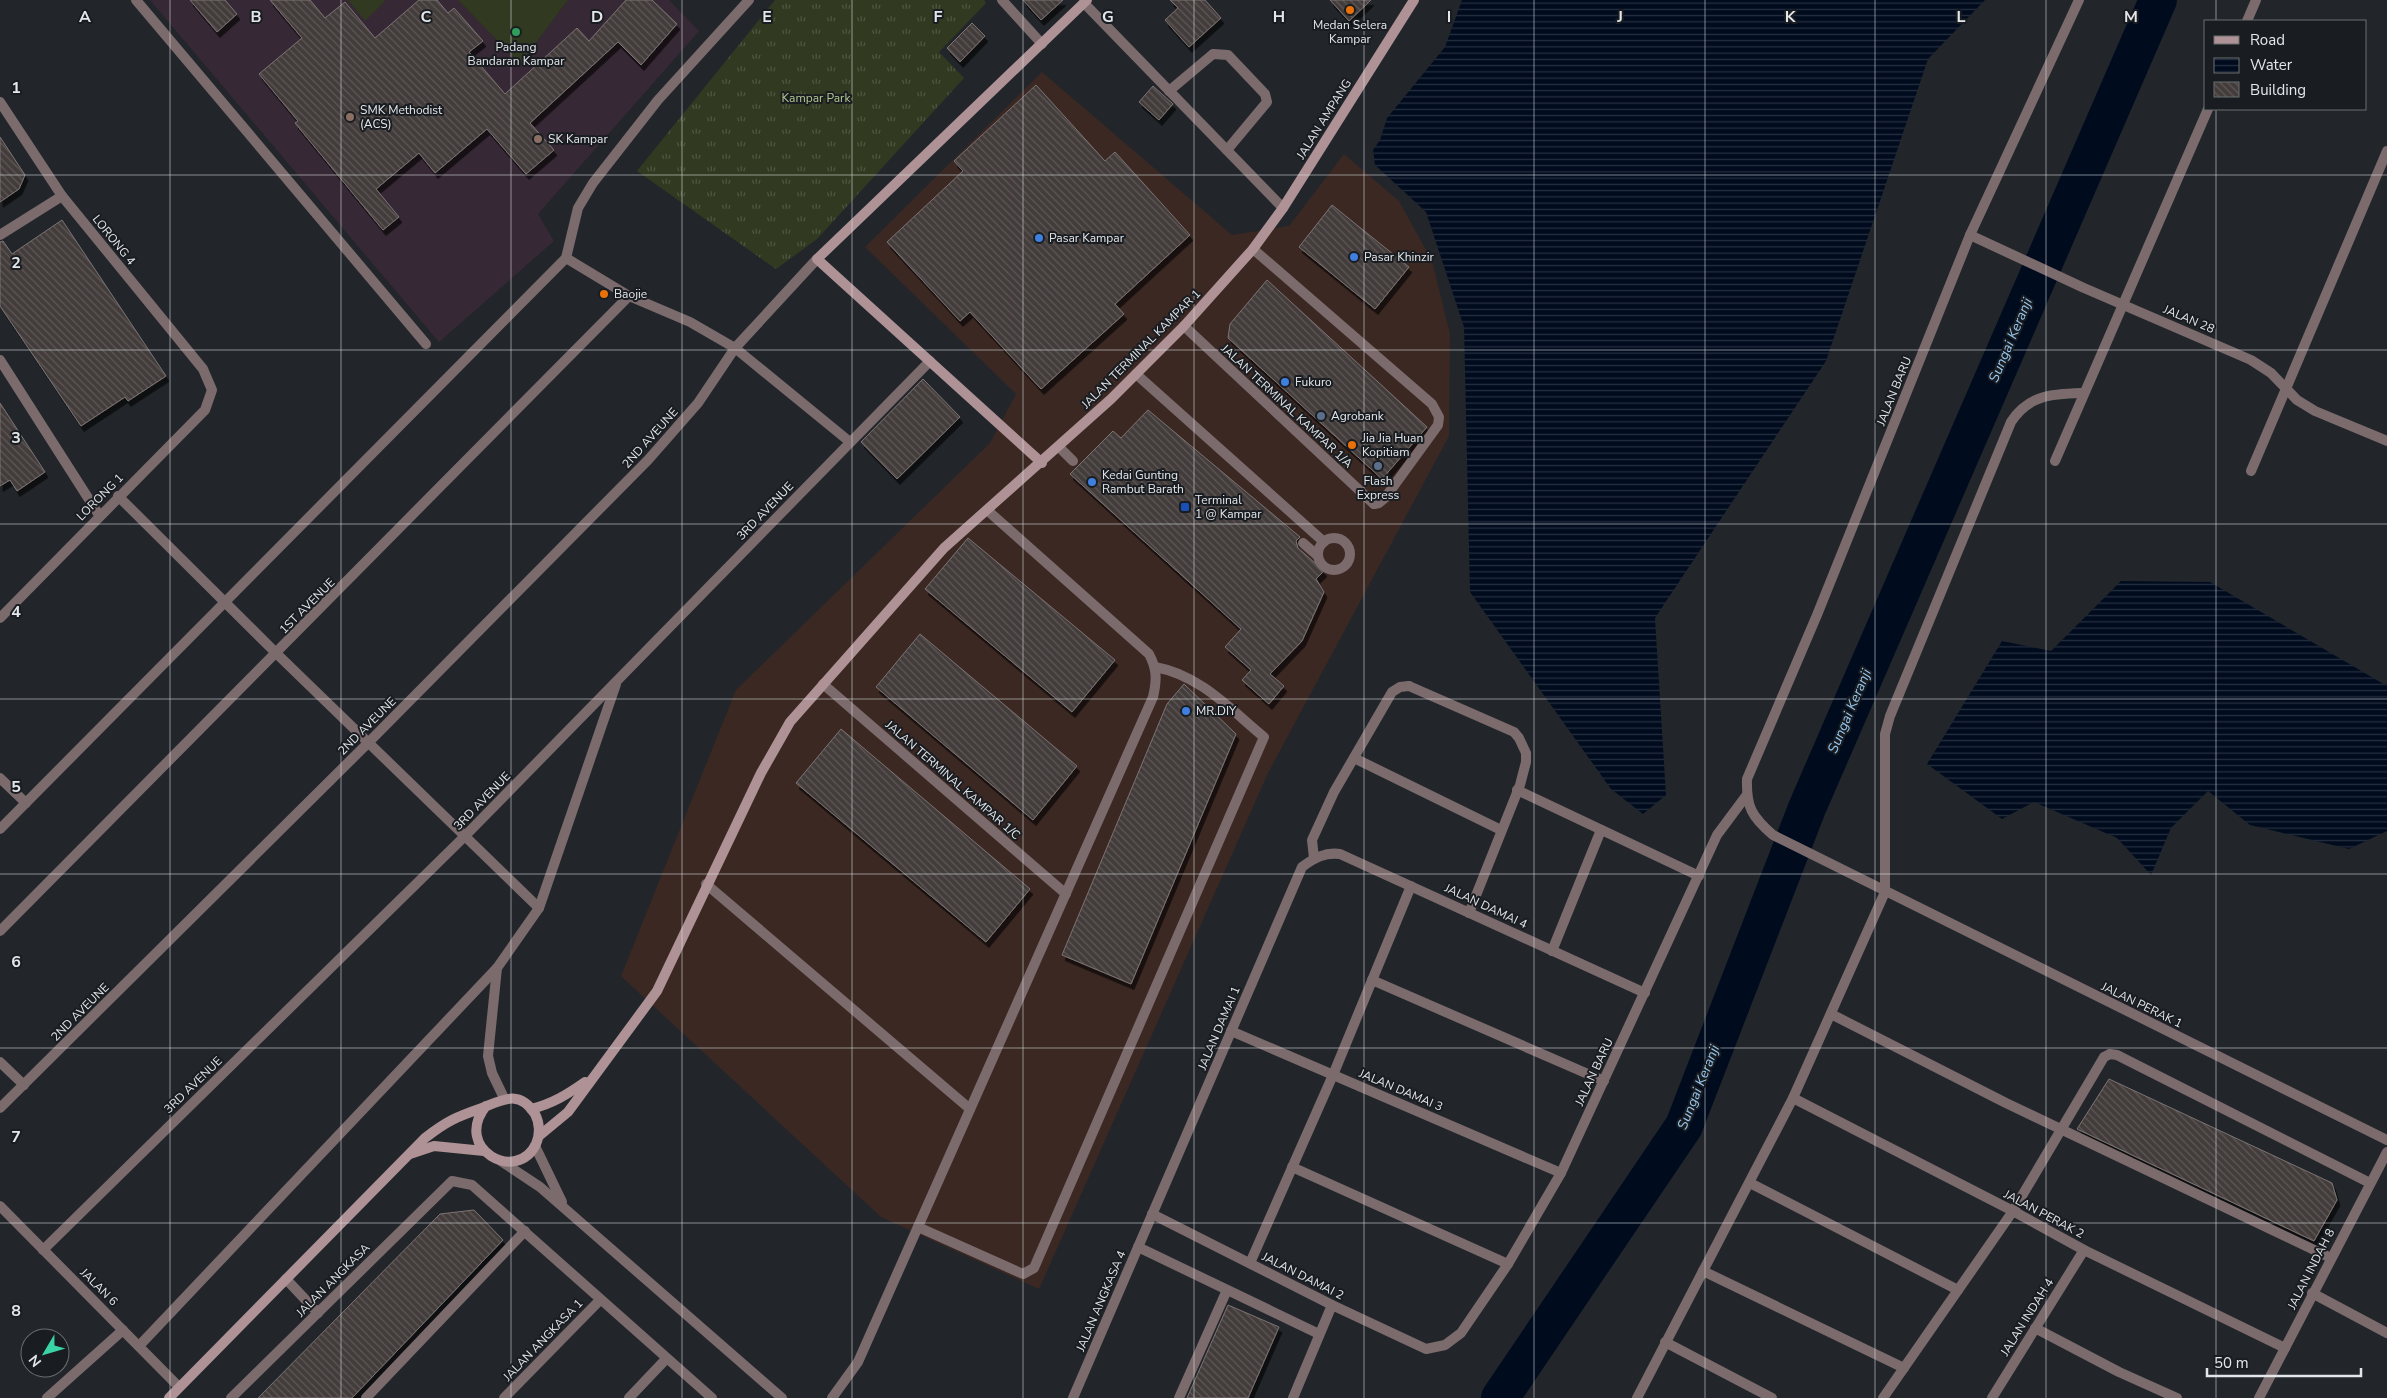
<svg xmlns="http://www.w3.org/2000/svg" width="2387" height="1398" viewBox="0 0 2387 1398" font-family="'Nunito Sans',sans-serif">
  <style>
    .commercial { fill: #3b2823 }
    .education { fill: #362835 }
    .grass { fill: url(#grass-tufts) }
    .garden { fill: #313a20 }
    .water { fill: url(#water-rules) }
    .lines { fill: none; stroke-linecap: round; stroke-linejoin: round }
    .river { stroke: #000c1e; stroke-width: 38 }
    .building { fill: url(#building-back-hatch); stroke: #7d7473; filter: url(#shadow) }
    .lane { stroke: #7c6b6d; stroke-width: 10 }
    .street { stroke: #7c6b6d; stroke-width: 10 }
    .secondary { stroke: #ae9296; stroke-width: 10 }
    .grid { fill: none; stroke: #e4e7ea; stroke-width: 1; stroke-opacity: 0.55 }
    .food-dot { fill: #e8710a; stroke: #191d21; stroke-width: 2 }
    .leisure-dot { fill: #2e9e5b; stroke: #191d21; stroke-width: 2 }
    .education-dot { fill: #8d6e63; stroke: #191d21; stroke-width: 2 }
    .shop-dot { fill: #3f7fe0; stroke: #191d21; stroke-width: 2 }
    .service-dot { fill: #5c6f8a; stroke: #191d21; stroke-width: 2 }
    .transit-dot { fill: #1a4fb4; stroke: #191d21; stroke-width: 2 }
    .labels { text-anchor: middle; stroke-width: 4; stroke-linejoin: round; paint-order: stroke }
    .poi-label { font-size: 12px; fill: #e4e7ea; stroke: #191d21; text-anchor: start }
    .park-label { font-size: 12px; fill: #b4c890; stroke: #191d21 }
    .street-label { font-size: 12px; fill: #e4e7ea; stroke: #191d21 }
    .water-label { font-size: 14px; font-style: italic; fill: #98c9f3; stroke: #191d21 }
    .grid-label { font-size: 16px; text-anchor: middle; font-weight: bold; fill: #e4e7ea; stroke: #191d21; stroke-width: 4; stroke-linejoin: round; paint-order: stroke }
  </style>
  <defs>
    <pattern id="grass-tufts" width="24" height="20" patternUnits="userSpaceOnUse" patternTransform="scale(1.25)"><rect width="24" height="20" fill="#313a20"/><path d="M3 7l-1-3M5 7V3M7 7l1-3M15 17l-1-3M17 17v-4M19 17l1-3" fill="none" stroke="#4f5641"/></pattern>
    <pattern id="water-rules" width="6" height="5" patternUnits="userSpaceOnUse" patternTransform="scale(1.25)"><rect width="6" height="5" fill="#000c1e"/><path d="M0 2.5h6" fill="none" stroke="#252f3f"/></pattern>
    <pattern id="building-back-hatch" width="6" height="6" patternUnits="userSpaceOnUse" patternTransform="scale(1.25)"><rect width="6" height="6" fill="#433c3b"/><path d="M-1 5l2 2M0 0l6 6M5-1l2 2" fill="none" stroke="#5e5858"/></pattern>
    <filter id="shadow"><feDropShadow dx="3" dy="5.5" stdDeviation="0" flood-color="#0009"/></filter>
  </defs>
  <rect width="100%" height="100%" fill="#22262b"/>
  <!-- commercial -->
  <path class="commercial" d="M 1042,72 L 1232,235 L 1289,226 L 1344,154 L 1399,201 L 1432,261 L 1450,334 L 1449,436 L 1268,773 L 1039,1289 L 881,1217 L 621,976 L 736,690 L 990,443 L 1016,394 L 865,247 Z"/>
  <!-- education -->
  <path class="education" d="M 150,0 L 348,0 L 365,20 L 386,0 L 458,0 L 520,64 L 568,0 L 669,0 L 699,31 L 538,214 L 554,241 L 439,342 Z"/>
  <!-- grass -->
  <path class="grass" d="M 775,0 L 984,0 L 986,3 L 939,52 L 964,78 L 817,239 L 776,269 L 637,171 Z"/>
  <!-- garden -->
  <g class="garden">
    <path d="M 348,0 L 386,0 L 365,21 Z"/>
    <path d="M 458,0 L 568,0 L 520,64 Z"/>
  </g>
  <!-- water -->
  <g class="water">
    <path d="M 1462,0 L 1985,0 L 1928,59 L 1826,361 L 1655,618 L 1666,795 L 1643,814 L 1611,789 L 1470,592 L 1464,327 L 1426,212 L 1375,165 L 1373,150 L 1380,140 L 1387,118 L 1445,47 Z"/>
    <path d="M 2121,581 L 2210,582 L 2387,686 L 2387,831 L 2349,849 L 2250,825 L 2208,791 L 2171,828 L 2151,875 L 2117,838 L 2034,802 L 2002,819 L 1927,764 L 2002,641 L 2051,651 Z"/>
  </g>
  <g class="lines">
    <!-- river -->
    <path class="river" d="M 1500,1398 L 1684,1126 L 1807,808 L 2158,0"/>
  </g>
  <!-- building -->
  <g class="building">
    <path d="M 190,0 L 225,0 L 237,14 L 217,32 Z"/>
    <path d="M 270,0 L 310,0 L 325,18 L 345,2 L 375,38 L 419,0 L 437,0 L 448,13 L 454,8 L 483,41 L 469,52 L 505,94 L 577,28 L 589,41 L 626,0 L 652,0 L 677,24 L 641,65 L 618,42 L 530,123 L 554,150 L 526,174 L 487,129 L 435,173 L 419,153 L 376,189 L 399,217 L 383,230 L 295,123 L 298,121 L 259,74 L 302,38 Z"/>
    <path d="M 1023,0 L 1063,0 L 1041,20 Z"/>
    <path d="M 1170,0 L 1205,0 L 1221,18 L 1189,47 L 1165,20 L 1178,8 Z"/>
    <path d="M 1330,0 L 1371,0 L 1349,21 Z"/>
    <path d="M 972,23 L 985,36 L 960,62 L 947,48 Z"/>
    <path d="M 1036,85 L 1105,161 L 1115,152 L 1190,235 L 1115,304 L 1124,314 L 1041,389 L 970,312 L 960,321 L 887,242 L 963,171 L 954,161 Z"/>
    <path d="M 1153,86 L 1173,104 L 1159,120 L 1139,102 Z"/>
    <path d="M 0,137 L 25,175 L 19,189 L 0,202 Z"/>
    <path d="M 1332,205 L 1409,267 L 1375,309 L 1299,247 Z"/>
    <path d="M 62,220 L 166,376 L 128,401 L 125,397 L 81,426 L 0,306 L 0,242 L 3,241 L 12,254 Z"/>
    <path d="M 1267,280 L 1427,427 L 1382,479 L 1228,338 L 1230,324 Z"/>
    <path d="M 923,379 L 960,417 L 897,479 L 861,442 Z"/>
    <path d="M 0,403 L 45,472 L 17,491 L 10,480 L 0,486 Z"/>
    <path d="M 1148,410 L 1300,537 L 1296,541 L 1298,548 L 1324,571 L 1316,579 L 1324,592 L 1302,641 L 1270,674 L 1284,686 L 1269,704 L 1242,680 L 1251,670 L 1225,647 L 1241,629 L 1070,474 L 1113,431 L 1121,438 Z"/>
    <path d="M 968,538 L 1115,660 L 1072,712 L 925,589 Z"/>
    <path d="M 920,634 L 1077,766 L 1033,820 L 876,687 Z"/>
    <path d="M 1184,684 L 1236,734 L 1131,984 L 1062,955 L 1167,704 Z"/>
    <path d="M 841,729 L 1030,889 L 986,942 L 796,783 Z"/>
    <path d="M 2109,1079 L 2332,1183 L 2337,1200 L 2314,1241 L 2077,1129 Z"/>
    <path d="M 474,1210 L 503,1240 L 352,1398 L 258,1398 L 440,1214 Z"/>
    <path d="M 1228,1305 L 1279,1327 L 1248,1398 L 1187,1398 Z"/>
  </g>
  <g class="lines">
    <!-- lane -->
    <g class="lane">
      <path d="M 136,0 L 426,344"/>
      <path d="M 1084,3 L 1283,208"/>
      <path d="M 1169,91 L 1213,54 L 1228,55 L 1265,94 L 1267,102 L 1227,150"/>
      <path d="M 1253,249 L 1432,404 L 1439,417 L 1438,425 L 1385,498 L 1379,503 L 1374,504"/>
      <path d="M 1136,374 L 1324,542"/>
      <path d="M 1059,447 L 1073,461"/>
      <circle cx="1334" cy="554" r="16"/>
      <path d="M 1303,543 L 1318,556"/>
      <path d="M 1354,758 L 1501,830"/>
      <path d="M 1517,790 L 1699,876"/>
      <path d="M 1314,858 L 1312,840 L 1334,792 L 1392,692 L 1400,687 L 1409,686"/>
      <path d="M 1552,951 L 1601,830"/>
      <path d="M 1372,980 L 1604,1081"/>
      <path d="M 1831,1014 L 2006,1103 L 2331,1258"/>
      <path d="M 1292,1167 L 1508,1264"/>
      <path d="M 1750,1183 L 1958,1290"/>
      <path d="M 918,1227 L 1023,1274 L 1034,1268 L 1264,737 C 1230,709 1200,675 1155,667"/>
      <path d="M 1138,1247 L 1319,1334"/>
      <path d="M 1250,1263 L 1333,1075 L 1411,886"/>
      <path d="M 2035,1328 L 2119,1372 L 2177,1398"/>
      <path d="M 1665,1342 L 1772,1398"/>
      <path d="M 366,1398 L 525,1231"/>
      <path d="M 629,1398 L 666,1359"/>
      <path d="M 1179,1398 L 1227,1290"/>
      <path d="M 1883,1398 L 2013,1211 L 2104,1057 L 2110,1054"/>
    </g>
    <!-- street -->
    <g class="street">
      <path d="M 1002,0 L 1042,44"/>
      <path d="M 2079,0 L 1970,235 L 1817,615 L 1747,779 C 1746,807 1752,817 1773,835 L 2387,1140"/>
      <path d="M 2247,21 L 2256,0"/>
      <path d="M 0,102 L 62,196 L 203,369 L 212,390 L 205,410 L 0,618"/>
      <path d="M 0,235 L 62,196"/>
      <path d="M 1970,235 L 2084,288 L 2251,360 L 2271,373 L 2297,400 L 2315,411 L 2387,441"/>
      <path d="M 566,258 L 629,296 L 690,322 L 735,348 L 850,442"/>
      <path d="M 1184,326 L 1374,504"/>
      <path d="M 0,360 L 99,515"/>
      <path d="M 2055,461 L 2208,109"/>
      <path d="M 2251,471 L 2387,151"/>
      <path d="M 118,496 L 277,654 L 539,908"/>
      <path d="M 823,684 L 1066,894"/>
      <path d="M 1409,686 L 1514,732 L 1519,738 L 1526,753 L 1526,762 L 1520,785 L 1469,913"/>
      <path d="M 0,778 L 26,803"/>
      <path d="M 0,829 L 566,258 L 578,208 L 593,183 L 658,100 L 749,0"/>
      <path d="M 706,884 L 970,1109"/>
      <path d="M 0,931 L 629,296"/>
      <path d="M 1231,1031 L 1561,1173"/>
      <path d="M 2110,1054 L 2117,1055 L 2370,1183"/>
      <path d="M 0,1062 L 24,1085"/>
      <path d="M 504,1098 L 492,1073 L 488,1056 L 497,968 L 539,908 L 616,684"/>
      <path d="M 1793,1098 L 2013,1211 L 2084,1250 L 2285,1348"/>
      <path d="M 0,1108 L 368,743 L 648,460 L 698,403 L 735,348 L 817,259"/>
      <path d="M 535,1146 L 562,1202"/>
      <path d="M 501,1161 L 540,1187 L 782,1398"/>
      <path d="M 0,1206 L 179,1387"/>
      <path d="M 1152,1214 L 1332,1305 L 1426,1349 L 1445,1345 L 1461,1333 L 1508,1264 L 1561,1173 L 1717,835 L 1746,796"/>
      <path d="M 43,1250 L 464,837 L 930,361"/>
      <path d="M 1703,1271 L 1904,1368"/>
      <path d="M 286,1279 L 318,1313"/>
      <path d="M 2312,1293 L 2387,1333"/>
      <path d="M 139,1346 L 497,968"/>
      <path d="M 47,1398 L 123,1330"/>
      <path d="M 231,1398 L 452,1181 L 472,1185 L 712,1398"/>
      <path d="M 504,1398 L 600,1300"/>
      <path d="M 832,1398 L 858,1362 L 1153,697 C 1157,680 1157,669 1149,654 L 987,510"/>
      <path d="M 1073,1398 L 1302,867 C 1314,858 1325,852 1340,854 L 1645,993"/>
      <path d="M 1293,1398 L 1332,1305"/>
      <path d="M 1637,1398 L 1793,1098 L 1885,892 L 1885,734 L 1890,716 L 2011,422 C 2029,394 2053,394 2084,393"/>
      <path d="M 1992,1398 L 2084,1250"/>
      <path d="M 2259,1398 L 2387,1152"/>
    </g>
    <!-- secondary -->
    <g class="secondary">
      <path d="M 1042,463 L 817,259 L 1087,0"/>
      <path d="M 531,1109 C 552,1104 568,1094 585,1082"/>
      <path d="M 539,1136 L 568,1112 L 657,991 L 761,773 L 790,722 L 944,548 L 1111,399 L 1184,326 L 1253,249 L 1283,208 L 1414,0"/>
      <path d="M 410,1154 L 434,1146 L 484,1151"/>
      <path d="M 169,1398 L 425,1138 C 447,1121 456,1117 482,1108 C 502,1100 519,1089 535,1114 C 540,1123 540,1135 536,1144 C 517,1184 452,1149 486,1106"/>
    </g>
  </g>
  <!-- grid -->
  <path class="grid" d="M 170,0 L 170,1398M 341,0 L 341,1398M 511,0 L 511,1398M 682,0 L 682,1398M 852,0 L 852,1398M 1023,0 L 1023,1398M 1194,0 L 1194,1398M 1364,0 L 1364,1398M 1534,0 L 1534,1398M 1705,0 L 1705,1398M 1875,0 L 1875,1398M 2046,0 L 2046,1398M 2216,0 L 2216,21M 2216,109 L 2216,1398M 0,175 L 2387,175M 0,350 L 2387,350M 0,524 L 2387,524M 0,699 L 2387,699M 0,874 L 2387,874M 0,1048 L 2387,1048M 0,1223 L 2387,1223"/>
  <!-- markers -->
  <g class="food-dot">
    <circle cx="1350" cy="10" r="5"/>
    <circle cx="604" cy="294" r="5"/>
    <circle cx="1352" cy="445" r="5"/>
  </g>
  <circle class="leisure-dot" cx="516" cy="32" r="5"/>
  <g class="education-dot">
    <circle cx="350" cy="117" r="5"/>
    <circle cx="538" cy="139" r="5"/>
  </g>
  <g class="shop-dot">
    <circle cx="1039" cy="238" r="5"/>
    <circle cx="1354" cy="257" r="5"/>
    <circle cx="1285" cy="382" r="5"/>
    <circle cx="1092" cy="482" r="5"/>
    <circle cx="1186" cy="711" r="5"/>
  </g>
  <g class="service-dot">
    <circle cx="1321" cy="416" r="5"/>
    <circle cx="1378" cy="466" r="5"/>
  </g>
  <rect class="transit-dot" x="1180" y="502" width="10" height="10" rx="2.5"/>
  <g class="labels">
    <!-- poi labels -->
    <g class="poi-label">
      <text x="1350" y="29" text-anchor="middle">Medan Selera<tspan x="1350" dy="14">Kampar</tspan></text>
      <text x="516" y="51" text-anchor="middle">Padang<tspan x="516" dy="14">Bandaran Kampar</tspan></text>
      <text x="360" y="114">SMK Methodist<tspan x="360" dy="14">(ACS)</tspan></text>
      <text x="548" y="143">SK Kampar</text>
      <text x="1049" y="242">Pasar Kampar</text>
      <text x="1364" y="261">Pasar Khinzir</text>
      <text x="614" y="298">Baojie</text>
      <text x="1295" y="386">Fukuro</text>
      <text x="1331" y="420">Agrobank</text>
      <text x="1362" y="442">Jia Jia Huan<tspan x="1362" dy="14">Kopitiam</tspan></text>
      <text x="1102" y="479">Kedai Gunting<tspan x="1102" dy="14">Rambut Barath</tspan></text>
      <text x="1378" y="485" text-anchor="middle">Flash<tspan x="1378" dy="14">Express</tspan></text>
      <text x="1195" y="504">Terminal<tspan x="1195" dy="14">1 @ Kampar</tspan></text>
      <text x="1196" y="715">MR.DIY</text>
    </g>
    <!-- park labels -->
    <g class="park-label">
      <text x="816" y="102">Kampar Park</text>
    </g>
    <!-- street labels -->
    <g class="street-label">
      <text transform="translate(1324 119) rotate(-58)" y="4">JALAN AMPANG</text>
      <text transform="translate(114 240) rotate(51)" y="4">LORONG 4</text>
      <text transform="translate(2189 319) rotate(23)" y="4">JALAN 28</text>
      <text transform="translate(1141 349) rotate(-45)" y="4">JALAN TERMINAL KAMPAR 1</text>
      <text transform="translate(1894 391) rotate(-68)" y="4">JALAN BARU</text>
      <text transform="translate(1287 406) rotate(43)" y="4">JALAN TERMINAL KAMPAR 1/A</text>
      <text transform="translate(650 438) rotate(-48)" y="4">2ND AVEUNE</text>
      <text transform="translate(100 497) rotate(-45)" y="4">LORONG 1</text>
      <text transform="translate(765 511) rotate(-46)" y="4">3RD AVENUE</text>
      <text transform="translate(307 606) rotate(-45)" y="4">1ST AVENUE</text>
      <text transform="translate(367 726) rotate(-45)" y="4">2ND AVEUNE</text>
      <text transform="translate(953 780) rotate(41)" y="4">JALAN TERMINAL KAMPAR 1/C</text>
      <text transform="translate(482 801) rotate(-46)" y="4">3RD AVENUE</text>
      <text transform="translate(1486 906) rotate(25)" y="4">JALAN DAMAI 4</text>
      <text transform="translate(2142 1005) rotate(26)" y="4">JALAN PERAK 1</text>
      <text transform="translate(80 1012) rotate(-45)" y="4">2ND AVEUNE</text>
      <text transform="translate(1219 1028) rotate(-67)" y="4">JALAN DAMAI 1</text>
      <text transform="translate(1594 1072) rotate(-65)" y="4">JALAN BARU</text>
      <text transform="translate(193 1085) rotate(-44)" y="4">3RD AVENUE</text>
      <text transform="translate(1401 1090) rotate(23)" y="4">JALAN DAMAI 3</text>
      <text transform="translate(2044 1214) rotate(28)" y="4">JALAN PERAK 2</text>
      <text transform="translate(2311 1269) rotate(-63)" y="4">JALAN INDAH 8</text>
      <text transform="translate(1303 1276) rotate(27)" y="4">JALAN DAMAI 2</text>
      <text transform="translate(333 1280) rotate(-45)" y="4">JALAN ANGKASA</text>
      <text transform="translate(99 1287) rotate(45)" y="4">JALAN 6</text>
      <text transform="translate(1101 1301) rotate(-67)" y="4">JALAN ANGKASA 4</text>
      <text transform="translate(2027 1317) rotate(-58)" y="4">JALAN INDAH 4</text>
      <text transform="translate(543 1340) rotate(-46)" y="4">JALAN ANGKASA 1</text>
    </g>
    <!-- water labels -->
    <g class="water-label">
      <text transform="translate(2010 340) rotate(-67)" y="5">Sungai Keranji</text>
      <text transform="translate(1849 711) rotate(-67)" y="5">Sungai Keranji</text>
      <text transform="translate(1698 1087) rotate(-68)" y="5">Sungai Keranji</text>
    </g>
  </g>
  <g class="grid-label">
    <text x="85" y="22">A</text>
    <text x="256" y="22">B</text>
    <text x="426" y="22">C</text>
    <text x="597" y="22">D</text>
    <text x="767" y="22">E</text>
    <text x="938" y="22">F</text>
    <text x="1108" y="22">G</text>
    <text x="1279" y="22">H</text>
    <text x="1449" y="22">I</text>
    <text x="1620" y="22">J</text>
    <text x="1790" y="22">K</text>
    <text x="1961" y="22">L</text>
    <text x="2131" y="22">M</text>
    <text x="16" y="93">1</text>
    <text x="16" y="268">2</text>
    <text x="16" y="443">3</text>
    <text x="16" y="617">4</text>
    <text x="16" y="792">5</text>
    <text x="16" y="967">6</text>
    <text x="16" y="1142">7</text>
    <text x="16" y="1316">8</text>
  </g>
  <!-- legend -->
  <rect x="2204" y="20" width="162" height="90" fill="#191d21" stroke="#6a6e71"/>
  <rect x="2214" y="36" width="25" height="8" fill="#ae9296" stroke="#6a6e71"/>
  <text x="2250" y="45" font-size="15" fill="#e4e7ea">Road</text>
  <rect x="2214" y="58" width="25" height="15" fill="url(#water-rules)" stroke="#6a6e71"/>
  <text x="2250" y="70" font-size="15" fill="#e4e7ea">Water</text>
  <rect x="2214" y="82" width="25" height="15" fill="url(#building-back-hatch)" stroke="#6a6e71"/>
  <text x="2250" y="95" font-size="15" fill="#e4e7ea">Building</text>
  <!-- north arrow -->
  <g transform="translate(45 1353) rotate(232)"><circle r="24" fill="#191d21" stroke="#6a6e71"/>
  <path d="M0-4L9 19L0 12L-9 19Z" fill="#3ad4a4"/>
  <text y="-8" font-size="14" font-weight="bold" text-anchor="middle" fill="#e4e7ea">N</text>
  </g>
  <!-- scale -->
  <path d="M2207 1368v8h154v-8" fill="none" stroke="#e4e7ea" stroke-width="2.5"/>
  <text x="2214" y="1368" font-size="15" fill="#e4e7ea" stroke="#191d21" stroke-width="4" paint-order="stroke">50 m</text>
</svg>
